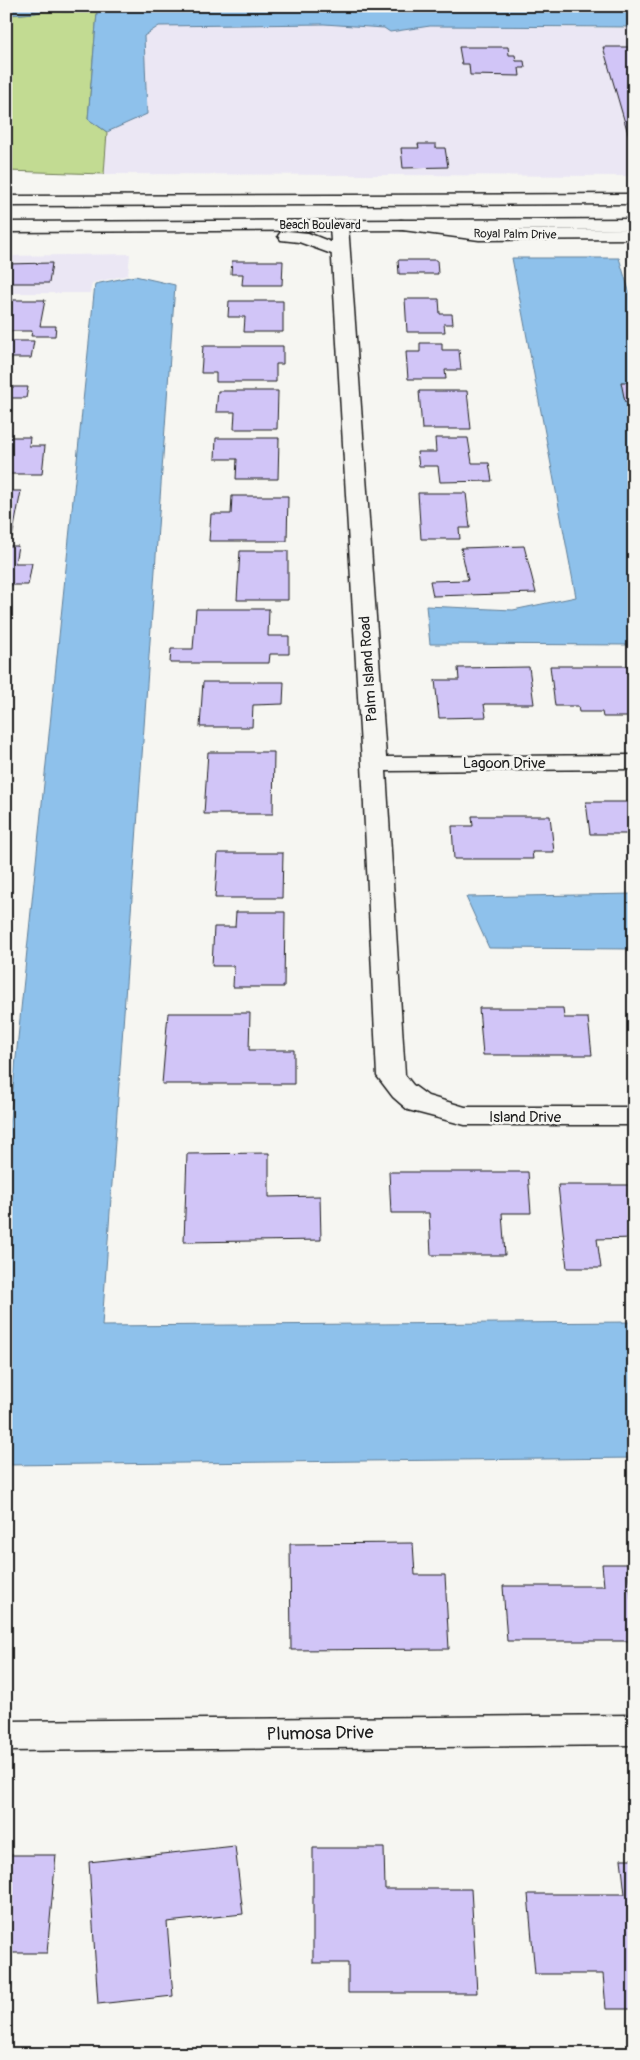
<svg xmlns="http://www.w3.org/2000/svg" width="640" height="2060" viewBox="0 0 640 2060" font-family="Pangolin,sans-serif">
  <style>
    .built { fill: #ebe7f4 }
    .green { fill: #c2db92; stroke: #6f7c57 }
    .water { fill: #8ec1eb; stroke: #607f98 }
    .building { fill: #d1c5f7; stroke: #1c1c1c }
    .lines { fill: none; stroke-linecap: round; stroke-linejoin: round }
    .street-casing { stroke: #1c1c1c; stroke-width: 3 }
    .highway-casing { stroke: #1c1c1c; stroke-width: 3 }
    .street { fill: #f6f6f2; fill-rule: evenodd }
    .highway { fill: #f6f6f2; fill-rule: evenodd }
    .labels { text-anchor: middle; stroke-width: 5; stroke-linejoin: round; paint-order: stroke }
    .far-street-label { font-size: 12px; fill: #1c1c1c; stroke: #f6f6f2 }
    .street-label { font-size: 15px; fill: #1c1c1c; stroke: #f6f6f2 }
    .near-street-label { font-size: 18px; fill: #1c1c1c; stroke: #f6f6f2 }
  </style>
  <rect width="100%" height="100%" fill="#f6f6f2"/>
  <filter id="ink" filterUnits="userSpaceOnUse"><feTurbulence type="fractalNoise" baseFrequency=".02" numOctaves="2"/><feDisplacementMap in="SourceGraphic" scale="10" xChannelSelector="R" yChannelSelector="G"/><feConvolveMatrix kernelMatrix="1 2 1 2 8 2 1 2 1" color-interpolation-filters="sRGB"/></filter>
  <g filter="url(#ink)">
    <!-- built -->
    <g class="built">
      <path d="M 324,24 L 410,28 L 430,26 L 634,28 L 634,176 L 104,174 L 107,132 L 147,113 L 144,36 L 159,26 Z"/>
      <path d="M 130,254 L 128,275 L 92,283 L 90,293 L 6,293 L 6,256 Z"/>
    </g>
    <!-- green -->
    <path class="green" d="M 93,6 L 97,13 L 88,119 L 107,132 L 104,174 L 6,171 L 6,15 L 35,13 L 51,9 Z"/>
    <!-- water -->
    <g class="water">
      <path d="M 6,6 L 634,6 L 634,27 L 430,26 L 390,32 L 384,28 L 324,24 L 159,26 L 144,36 L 147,114 L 107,132 L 88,119 L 97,13 L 93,6 L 82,7 C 75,13 59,13 50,9 L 35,13 L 9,15 L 6,15 Z"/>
      <path d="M 512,258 L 619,258 L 634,307 L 634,645 L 430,644 L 426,606 L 513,610 L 576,597 Z"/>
      <path d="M 135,276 L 175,285 L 102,1326 L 634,1322 L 634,1458 L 6,1465 L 6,1156 L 95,284 Z"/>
      <path d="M 634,894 L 634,949 L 489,948 L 466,897 Z"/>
    </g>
    <!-- building -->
    <g class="building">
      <path d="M 459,47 L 508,47 L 509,55 L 515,55 L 516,61 L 524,61 L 525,68 L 519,68 L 520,76 L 470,75 L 469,64 L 462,64 Z"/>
      <path d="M 603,47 L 634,47 L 634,154 Z"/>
      <path d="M 418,144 L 436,144 L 436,148 L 445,148 L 448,167 L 403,168 L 401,148 L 419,148 Z"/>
      <path d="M 398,260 L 437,260 L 438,274 L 399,274 Z"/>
      <path d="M 232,261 L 283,261 L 282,285 L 242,285 L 243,274 L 231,274 Z"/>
      <path d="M 52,263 L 49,283 L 10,283 L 10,280 L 6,280 L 6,264 Z"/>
      <path d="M 405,299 L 439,299 L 440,314 L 452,314 L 453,324 L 444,324 L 445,332 L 407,332 Z"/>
      <path d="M 6,300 L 45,300 L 40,326 L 56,326 L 55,336 L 31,336 L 32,331 L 6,331 Z"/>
      <path d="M 229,301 L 283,301 L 283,332 L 244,332 L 245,317 L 228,317 Z"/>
      <path d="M 6,341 L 34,341 L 31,358 L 11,358 L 7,376 Z"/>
      <path d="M 420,343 L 442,343 L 442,350 L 459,350 L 461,370 L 445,370 L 446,379 L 408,379 L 406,352 L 420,352 Z"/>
      <path d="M 203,346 L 283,346 L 283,364 L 276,364 L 276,382 L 216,382 L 216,373 L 201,373 Z"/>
      <path d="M 621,382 L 634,382 L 634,402 L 625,402 Z"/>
      <path d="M 6,387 L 28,387 L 26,398 L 6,398 Z"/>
      <path d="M 218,391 L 278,391 L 277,429 L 234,429 L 235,412 L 216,412 Z"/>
      <path d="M 419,391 L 467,391 L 471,429 L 422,429 Z"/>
      <path d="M 6,437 L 30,437 L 29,446 L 45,446 L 42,474 L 6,474 Z"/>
      <path d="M 216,438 L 279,438 L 278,479 L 236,479 L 237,459 L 215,459 Z"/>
      <path d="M 435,438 L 468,438 L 472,463 L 489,463 L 492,481 L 440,482 L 438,466 L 419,466 L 417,452 L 436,452 Z"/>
      <path d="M 6,491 L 21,491 L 12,538 L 6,538 Z"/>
      <path d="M 418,493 L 466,493 L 470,528 L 459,528 L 460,539 L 421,539 Z"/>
      <path d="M 232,496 L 288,496 L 287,541 L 209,541 L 211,514 L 231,514 Z"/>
      <path d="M 6,546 L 18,546 L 15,563 L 32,563 L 28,585 L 6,585 Z"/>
      <path d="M 524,546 L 536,593 L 433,596 L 430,581 L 468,580 L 461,548 Z"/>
      <path d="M 240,551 L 288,551 L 288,600 L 237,600 Z"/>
      <path d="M 196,609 L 269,609 L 268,636 L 289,636 L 289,654 L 270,654 L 269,663 L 170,663 L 171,649 L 193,649 Z"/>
      <path d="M 550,666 L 634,666 L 634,717 L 603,717 L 602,712 L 579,712 L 578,706 L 555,706 Z"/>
      <path d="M 529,667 L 534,704 L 484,704 L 486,717 L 439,718 L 435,680 L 459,680 L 458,668 Z"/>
      <path d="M 203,682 L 284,682 L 283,704 L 253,705 L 252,727 L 200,727 Z"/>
      <path d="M 208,752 L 274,752 L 273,814 L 204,814 Z"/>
      <path d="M 586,802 L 634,802 L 634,834 L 590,834 Z"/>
      <path d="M 472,816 L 550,816 L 554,852 L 532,852 L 533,859 L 454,859 L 452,826 L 473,826 Z"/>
      <path d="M 218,853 L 283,853 L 282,898 L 215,898 Z"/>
      <path d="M 236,912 L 285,912 L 284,987 L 233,987 L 234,966 L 212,966 L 214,927 L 235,927 Z"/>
      <path d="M 479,1008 L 563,1008 L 564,1018 L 588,1018 L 592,1055 L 483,1055 Z"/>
      <path d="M 168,1013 L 250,1013 L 249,1050 L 294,1050 L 294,1084 L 162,1084 Z"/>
      <path d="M 269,1153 L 269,1197 L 320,1196 L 321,1240 L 184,1242 L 187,1154 Z"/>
      <path d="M 389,1172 L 528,1172 L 531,1213 L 502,1213 L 505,1255 L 431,1255 L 429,1213 L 391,1213 Z"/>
      <path d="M 558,1185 L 634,1185 L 634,1238 L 597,1239 L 601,1268 L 567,1268 Z"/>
      <path d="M 413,1543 L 415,1575 L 445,1575 L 449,1649 L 291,1650 L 290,1544 Z"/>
      <path d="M 602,1564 L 627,1564 L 634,1622 L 634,1641 L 507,1641 L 503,1586 L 604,1586 Z"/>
      <path d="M 235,1846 L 243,1914 L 167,1922 L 173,1996 L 98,2004 L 89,1862 Z"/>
      <path d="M 313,1848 L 384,1848 L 385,1889 L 471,1889 L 477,1993 L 348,1993 L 348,1963 L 313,1963 Z"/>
      <path d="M 6,1855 L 56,1855 L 47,1953 L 6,1953 Z"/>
      <path d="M 621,1859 L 634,1859 L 634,2009 L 606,2009 L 603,1974 L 535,1974 L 528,1894 L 625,1894 Z"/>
    </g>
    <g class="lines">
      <!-- street casing -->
      <g class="street-casing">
        <g id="street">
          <path d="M 339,220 L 345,221 L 348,225 L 386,757 L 634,755 L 634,769 L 386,771 L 405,1075 L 413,1085 L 428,1096 L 465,1107 L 634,1107 L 634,1125 L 465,1125 L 408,1110 L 393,1097 L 377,1076 L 362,764 L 330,225 L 333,221 Z"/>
          <path d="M 401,220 L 479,230 L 634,229 L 634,239 L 479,240 L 395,229 L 392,225 L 395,221 Z"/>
          <path d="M 634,1715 L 634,1745 L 6,1751 L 6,1721 Z"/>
        </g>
      </g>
      <!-- highway casing -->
      <g class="highway-casing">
        <g id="highway">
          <path d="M 634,194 L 634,204 L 6,206 L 6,196 Z"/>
          <path d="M 634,219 L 634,229 L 6,232 L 6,222 Z"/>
          <path d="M 287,231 L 308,233 L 346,248 L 349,252 L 346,256 L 340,257 L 299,242 L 281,240 L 278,236 L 281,232 Z"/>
        </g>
      </g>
      <!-- street -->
      <use href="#street" class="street"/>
      <!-- highway -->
      <use href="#highway" class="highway"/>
    </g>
  </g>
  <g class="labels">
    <!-- far-street labels -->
    <g class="far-street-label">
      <text x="320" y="229">Beach Boulevard</text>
      <text transform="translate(515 234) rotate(1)" y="4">Royal Palm Drive</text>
    </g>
    <!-- street labels -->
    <g class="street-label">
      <text transform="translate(368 669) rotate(-94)" y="5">Palm Island Road</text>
      <text x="504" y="768">Lagoon Drive</text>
      <text x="525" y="1122">Island Drive</text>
    </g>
    <!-- near-street labels -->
    <g class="near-street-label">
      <text transform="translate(320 1733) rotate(-1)" y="6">Plumosa Drive</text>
    </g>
  </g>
  <!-- margin -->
  <rect width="640" height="2060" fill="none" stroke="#f6f6f2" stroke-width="25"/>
  <rect x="12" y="12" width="615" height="2035" fill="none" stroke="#1c1c1c" stroke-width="2" filter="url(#ink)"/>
</svg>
